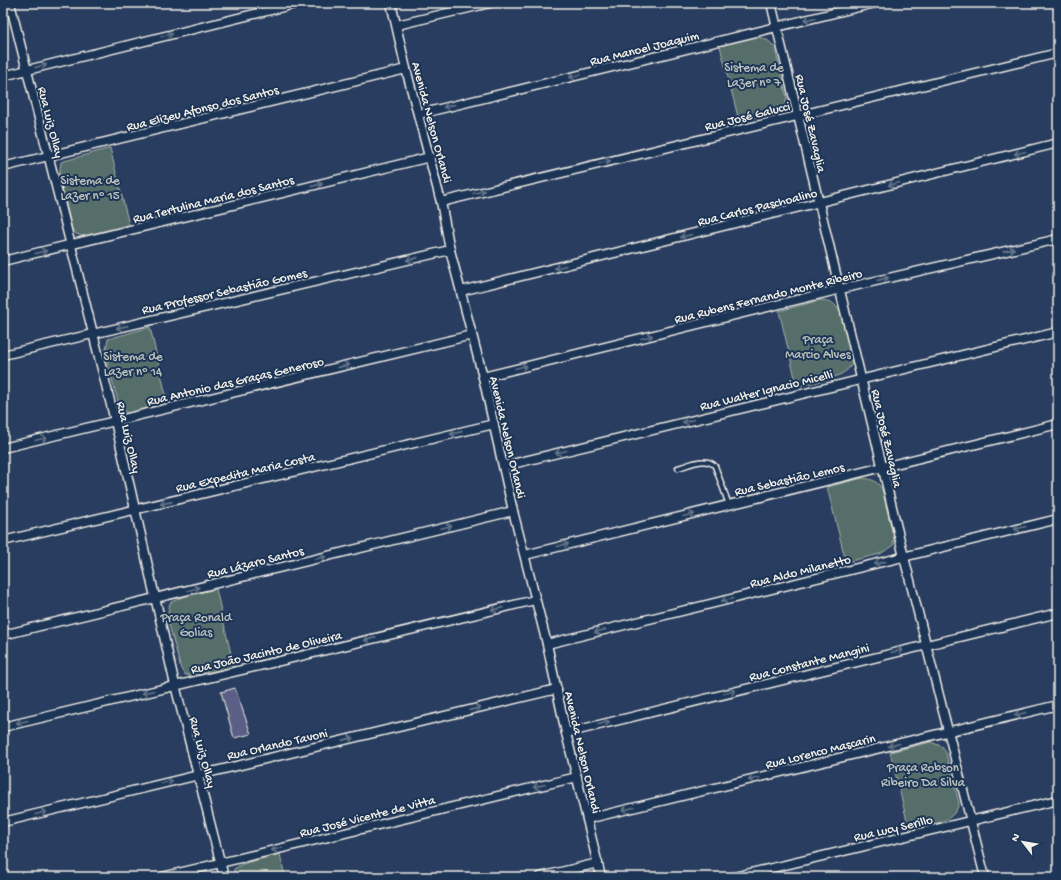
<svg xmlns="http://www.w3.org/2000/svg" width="1061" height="880" viewBox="0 0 1061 880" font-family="'Gochi Hand',sans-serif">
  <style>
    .green { fill: #576e6a; stroke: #a6b0a9 }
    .building { fill: #5b5f85; stroke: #f4f1e8 }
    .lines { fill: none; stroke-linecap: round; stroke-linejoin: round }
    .lane-casing { stroke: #f4f1e8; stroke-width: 7 }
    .street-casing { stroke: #f4f1e8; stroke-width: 11 }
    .lane { stroke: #1d3557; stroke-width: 4 }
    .street { stroke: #1d3557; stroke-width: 8 }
    .oneway { stroke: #68778a }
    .labels { text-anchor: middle; stroke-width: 4; stroke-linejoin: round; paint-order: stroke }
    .street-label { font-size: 13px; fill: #f4f1e8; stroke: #1d3557 }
    .park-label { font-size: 13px; fill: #bdc3bc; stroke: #1d3557 }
  </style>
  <rect width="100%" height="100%" fill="#293d60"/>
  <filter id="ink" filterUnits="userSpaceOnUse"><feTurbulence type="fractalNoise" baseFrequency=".025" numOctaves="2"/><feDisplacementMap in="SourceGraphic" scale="8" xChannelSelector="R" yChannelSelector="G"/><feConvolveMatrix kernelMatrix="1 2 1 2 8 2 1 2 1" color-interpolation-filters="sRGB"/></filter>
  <g filter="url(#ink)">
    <!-- green -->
    <g class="green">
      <path d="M 755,37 C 765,38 770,40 775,49 L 787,98 L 785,105 L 773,113 L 739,121 L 720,46 Z"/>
      <path d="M 110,148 L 129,225 L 82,236 L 76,234 L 72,229 L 59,177 L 61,162 Z"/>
      <path d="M 821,300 C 831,301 835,303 840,312 C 844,326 852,346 852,360 C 853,378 810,383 797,386 L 779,311 Z"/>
      <path d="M 150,327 L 168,404 L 129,413 L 122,411 L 119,405 L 105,354 L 108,339 Z"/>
      <path d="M 863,478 C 872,479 877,481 882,489 L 894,539 L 893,546 L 880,554 L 846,562 L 827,487 Z"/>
      <path d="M 216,589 L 234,667 L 190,676 L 184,674 L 181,669 L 167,617 L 170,603 L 179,598 Z"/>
      <path d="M 931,742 L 943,747 L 946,753 L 959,803 C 954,825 927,825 909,829 L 890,752 Z"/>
      <path d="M 280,854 L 285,877 L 233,877 L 234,869 L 242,864 Z"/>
    </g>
    <!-- building -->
    <path class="building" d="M 235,688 L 251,734 L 234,738 L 221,692 Z"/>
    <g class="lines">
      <!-- lane casing -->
      <g class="lane-casing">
        <path id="lane" d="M 678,468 C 689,465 706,456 715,466 L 729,505"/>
      </g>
      <!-- street casing -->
      <g class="street-casing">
        <g id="street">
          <path d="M 10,3 L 115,421 L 175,685 L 224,877"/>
          <path d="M 391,3 L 406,69 L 441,202 L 450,250 L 483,377 L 513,511 L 547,644 L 566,733 L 601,877"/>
          <path d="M 771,3 L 904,557 L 985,877"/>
          <path d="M 397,25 L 490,3"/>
          <path d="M 3,76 L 299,3"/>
          <path d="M 419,114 L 875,3"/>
          <path d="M 3,167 L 406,69"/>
          <path d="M 441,202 L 1058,53"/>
          <path d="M 3,261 L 430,157"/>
          <path d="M 461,291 L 1058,143"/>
          <path d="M 3,355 L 450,250"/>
          <path d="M 483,377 L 841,289 L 1058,239"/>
          <path d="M 3,448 L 472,335"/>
          <path d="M 504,466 L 1058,332"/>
          <path d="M 3,541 L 494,424"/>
          <path d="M 525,555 L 1058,424"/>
          <path d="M 3,635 L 513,511"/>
          <path d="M 547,644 L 1058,519"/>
          <path d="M 3,727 L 535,600"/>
          <path d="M 566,733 L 1058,613"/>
          <path d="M 587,819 L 1058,705"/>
          <path d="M 3,822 L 557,689"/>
          <path d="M 162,877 L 577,777"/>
          <path d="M 540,877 L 598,863"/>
          <path d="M 734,877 L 1058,800"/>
        </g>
      </g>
      <!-- lane -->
      <use href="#lane" class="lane"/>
      <!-- street -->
      <use href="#street" class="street"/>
    </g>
    <!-- one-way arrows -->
    <defs><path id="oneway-shaft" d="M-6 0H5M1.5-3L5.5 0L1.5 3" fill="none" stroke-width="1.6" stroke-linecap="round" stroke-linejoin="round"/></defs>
    <g class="oneway">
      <use href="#oneway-shaft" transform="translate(810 19) rotate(166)"/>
      <use href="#oneway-shaft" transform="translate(167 35) rotate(-14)"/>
      <use href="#oneway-shaft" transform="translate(41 66) rotate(-14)"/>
      <use href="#oneway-shaft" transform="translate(575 76) rotate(166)"/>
      <use href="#oneway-shaft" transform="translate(449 106) rotate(166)"/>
      <use href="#oneway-shaft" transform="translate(1020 153) rotate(166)"/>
      <use href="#oneway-shaft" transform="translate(605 162) rotate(-14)"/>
      <use href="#oneway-shaft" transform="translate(894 184) rotate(166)"/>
      <use href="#oneway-shaft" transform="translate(317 185) rotate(-14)"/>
      <use href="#oneway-shaft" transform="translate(479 192) rotate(-14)"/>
      <use href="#oneway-shaft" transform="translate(686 236) rotate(166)"/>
      <use href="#oneway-shaft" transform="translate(1009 250) rotate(-13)"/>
      <use href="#oneway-shaft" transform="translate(41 252) rotate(-14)"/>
      <use href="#oneway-shaft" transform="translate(412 259) rotate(167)"/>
      <use href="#oneway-shaft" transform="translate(560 267) rotate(166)"/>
      <use href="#oneway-shaft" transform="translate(883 279) rotate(-13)"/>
      <use href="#oneway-shaft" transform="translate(122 327) rotate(167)"/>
      <use href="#oneway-shaft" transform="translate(647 337) rotate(-14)"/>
      <use href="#oneway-shaft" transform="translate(344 366) rotate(-13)"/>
      <use href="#oneway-shaft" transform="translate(521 367) rotate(-14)"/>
      <use href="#oneway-shaft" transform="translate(688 421) rotate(166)"/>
      <use href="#oneway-shaft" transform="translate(456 433) rotate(167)"/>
      <use href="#oneway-shaft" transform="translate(41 439) rotate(-14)"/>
      <use href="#oneway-shaft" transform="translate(561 452) rotate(166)"/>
      <use href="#oneway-shaft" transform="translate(166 503) rotate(167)"/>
      <use href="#oneway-shaft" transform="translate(689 515) rotate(-14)"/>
      <use href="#oneway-shaft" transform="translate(446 527) rotate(-14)"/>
      <use href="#oneway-shaft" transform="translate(1020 528) rotate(166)"/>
      <use href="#oneway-shaft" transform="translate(563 545) rotate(-14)"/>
      <use href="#oneway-shaft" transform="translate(320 558) rotate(-14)"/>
      <use href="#oneway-shaft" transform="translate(880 563) rotate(166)"/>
      <use href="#oneway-shaft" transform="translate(194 589) rotate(-14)"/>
      <use href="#oneway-shaft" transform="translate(727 600) rotate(166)"/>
      <use href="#oneway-shaft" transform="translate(497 609) rotate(167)"/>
      <use href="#oneway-shaft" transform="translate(600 631) rotate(166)"/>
      <use href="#oneway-shaft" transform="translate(370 639) rotate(167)"/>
      <use href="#oneway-shaft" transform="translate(897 651) rotate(-14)"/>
      <use href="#oneway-shaft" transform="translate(148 692) rotate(166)"/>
      <use href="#oneway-shaft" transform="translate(730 692) rotate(-14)"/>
      <use href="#oneway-shaft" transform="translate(475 709) rotate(-13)"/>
      <use href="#oneway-shaft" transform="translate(1020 714) rotate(166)"/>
      <use href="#oneway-shaft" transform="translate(22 722) rotate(166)"/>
      <use href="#oneway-shaft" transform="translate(604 723) rotate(-14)"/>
      <use href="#oneway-shaft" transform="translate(348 739) rotate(-13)"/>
      <use href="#oneway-shaft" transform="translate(894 745) rotate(166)"/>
      <use href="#oneway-shaft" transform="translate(754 779) rotate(166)"/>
      <use href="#oneway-shaft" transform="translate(167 782) rotate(-14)"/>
      <use href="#oneway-shaft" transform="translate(539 786) rotate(166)"/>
      <use href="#oneway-shaft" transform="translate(628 809) rotate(166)"/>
      <use href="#oneway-shaft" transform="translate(41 813) rotate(-14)"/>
      <use href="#oneway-shaft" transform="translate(277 849) rotate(166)"/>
    </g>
  </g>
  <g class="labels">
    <!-- street labels -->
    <g class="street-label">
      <text transform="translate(644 47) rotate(-14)" y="5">Rua Manoel Joaquim</text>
      <text transform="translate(202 107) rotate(-14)" y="5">Rua Elizeu Afonso dos Santos</text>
      <text transform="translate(747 115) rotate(-14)" y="5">Rua José Galucci</text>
      <text transform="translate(52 122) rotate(76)" y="5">Rua Luiz Ollay</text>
      <text transform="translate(433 122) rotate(75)" y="5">Avenida Nelson Orlandi</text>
      <text transform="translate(812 123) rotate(77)" y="5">Rua José Zavaglia</text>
      <text transform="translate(213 198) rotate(-14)" y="5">Rua Tertulina Maria dos Santos</text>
      <text transform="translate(757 206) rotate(-14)" y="5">Rua Carlos Paschoalino</text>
      <text transform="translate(224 290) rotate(-13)" y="5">Rua Professor Sebastião Gomes</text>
      <text transform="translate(768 295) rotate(-14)" y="5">Rua Rubens Fernando Monte Ribeiro</text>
      <text transform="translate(235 380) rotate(-13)" y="5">Rua Antonio das Graças Generoso</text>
      <text transform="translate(766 389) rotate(-14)" y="5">Rua Walter Ignacio Micelli</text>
      <text transform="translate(130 437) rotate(77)" y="5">Rua Luiz Ollay</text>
      <text transform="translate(509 437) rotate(77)" y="5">Avenida Nelson Orlandi</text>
      <text transform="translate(888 438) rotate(77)" y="5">Rua José Zavaglia</text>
      <text transform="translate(245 471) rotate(-13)" y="5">Rua Expedita Maria Costa</text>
      <text transform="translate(789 478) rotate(-13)" y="5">Rua Sebastião Lemos</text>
      <text transform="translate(255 561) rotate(-14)" y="5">Rua Lázaro Santos</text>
      <text transform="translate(800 570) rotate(-14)" y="5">Rua Aldo Milanetto</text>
      <text transform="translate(266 651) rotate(-13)" y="5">Rua João Jacinto de Oliveira</text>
      <text transform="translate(809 661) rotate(-14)" y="5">Rua Constante Mangini</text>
      <text transform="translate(277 743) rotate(-13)" y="5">Rua Orlando Tavoni</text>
      <text transform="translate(820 750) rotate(-14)" y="5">Rua Lorenco Mascarin</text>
      <text transform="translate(204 752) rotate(75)" y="5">Rua Luiz Ollay</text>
      <text transform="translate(584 752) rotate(77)" y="5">Avenida Nelson Orlandi</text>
      <text transform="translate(367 815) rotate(-14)" y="5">Rua José Vicente de Vitta</text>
      <text transform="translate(893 827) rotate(-13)" y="5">Rua Lucy Serillo</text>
    </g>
    <!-- park labels -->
    <g class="park-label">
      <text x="754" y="71">Sistema de<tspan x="754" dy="15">Lazer nº 7</tspan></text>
      <text x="90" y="184">Sistema de<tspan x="90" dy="15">Lazer nº 15</tspan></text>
      <text x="818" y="343">Praça<tspan x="818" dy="15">Marcio Alves</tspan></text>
      <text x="133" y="360">Sistema de<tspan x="133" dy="15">Lazer nº 14</tspan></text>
      <text x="196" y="621">Praça Ronald<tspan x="196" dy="15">Golias</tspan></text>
      <text x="923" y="771">Praça Robson<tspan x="923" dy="15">Ribeiro Da Silva</tspan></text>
    </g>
  </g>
  <!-- margin -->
  <rect width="1061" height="880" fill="none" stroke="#1d3557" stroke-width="16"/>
  <rect x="8" y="8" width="1045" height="864" fill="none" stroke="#f4f1e8" stroke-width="1.5" filter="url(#ink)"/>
  <!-- north arrow -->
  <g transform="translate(1023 842) rotate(301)" stroke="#1d3557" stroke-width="3" paint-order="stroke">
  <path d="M0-3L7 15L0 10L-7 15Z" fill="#f4f1e8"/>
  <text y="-6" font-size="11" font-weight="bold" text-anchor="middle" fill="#f4f1e8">N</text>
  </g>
</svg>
